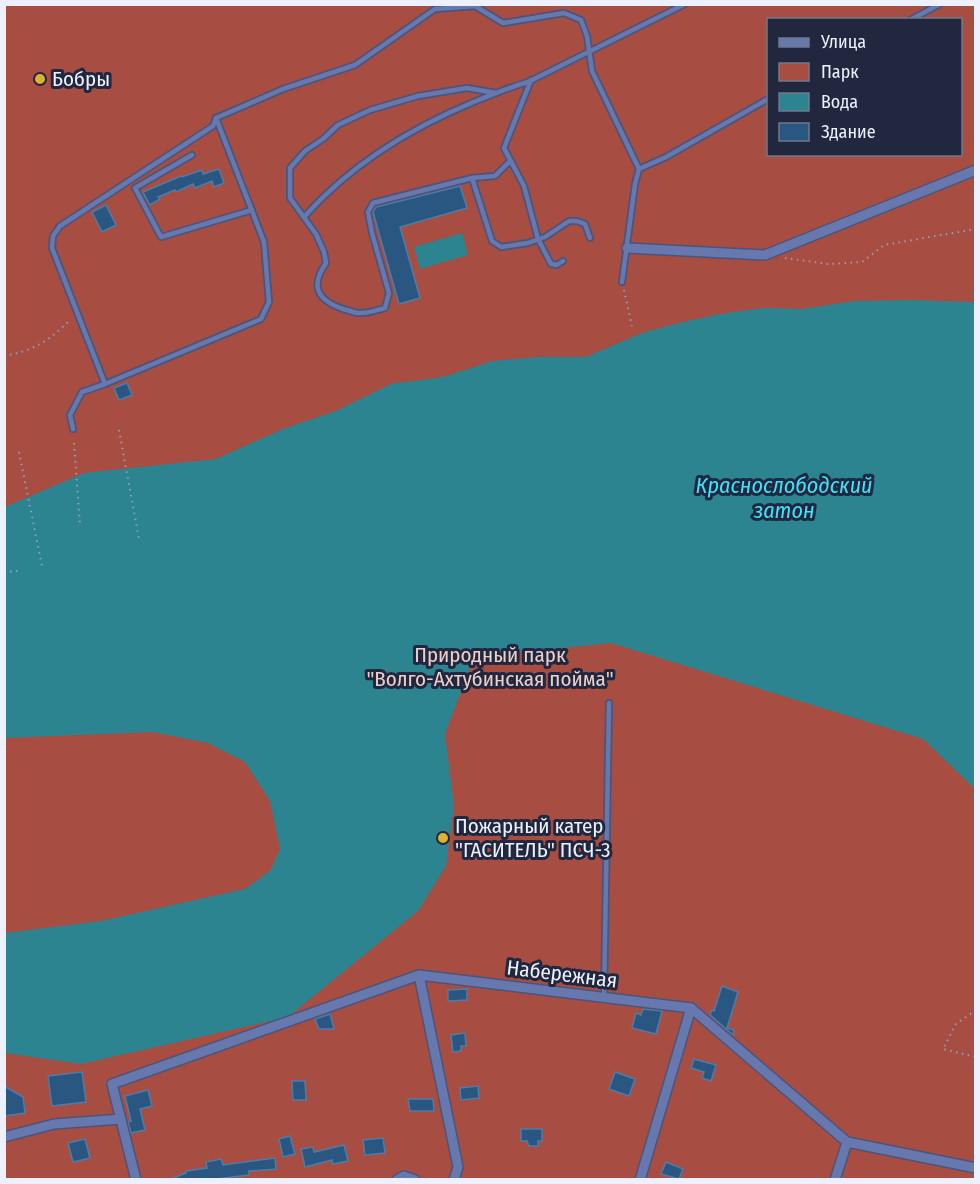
<svg xmlns="http://www.w3.org/2000/svg" width="980" height="1184" viewBox="0 0 980 1184" font-family="'Fira Sans Condensed',sans-serif">
  <style>
    .green { fill: #a84d41; fill-rule: evenodd }
    .water { fill: #2c8491 }
    .building { fill: #2a5782; stroke: #4e7ca9; stroke-width: 1.5 }
    .lines { fill: none; stroke-linecap: round; stroke-linejoin: round }
    .service-casing { stroke: #4b557b; stroke-width: 8 }
    .minor-casing { stroke: #4b557b; stroke-width: 12 }
    .path { stroke: #949dbb; stroke-width: 2; stroke-dasharray: 1.5 4.5; stroke-linecap: butt }
    .service { stroke: #6678ae; stroke-width: 4.5 }
    .minor { stroke: #6678ae; stroke-width: 9 }
    .poi-dot { fill: #dcb233; stroke: #20273e; stroke-width: 2 }
    .labels { text-anchor: middle; stroke-width: 6; stroke-linejoin: round; paint-order: stroke }
    .poi-label { font-size: 21px; fill: #ecf1fd; stroke: #20273e; text-anchor: start }
    .park-label { font-size: 21px; fill: #eed0cb; stroke: #20273e }
    .street-label { font-size: 21px; fill: #ecf1fd; stroke: #20273e }
    .water-label { font-size: 22px; font-style: italic; fill: #3be5fd; stroke: #20273e }
  </style>
  <rect width="100%" height="100%" fill="#2f3e6f"/>
  <!-- green -->
  <path class="green" d="M 5,5 L 975,5 L 975,1179 L 5,1180 ZM 768,20 L 960,20 L 960,154 L 768,154 Z"/>
  <!-- water -->
  <g class="water">
    <path d="M 462,233 L 468,255 L 420,269 L 414,247 Z"/>
    <path d="M 911,300 L 975,302 L 975,789 L 923,739 L 611,643 L 474,657 L 445,734 L 454,806 L 446,866 L 418,911 L 288,1017 L 81,1064 L 5,1053 L 5,933 L 101,921 L 245,889 L 270,871 L 280,849 L 270,801 L 245,762 L 208,743 L 152,732 L 5,738 L 5,507 L 84,473 L 216,459 L 283,429 L 336,411 L 391,384 L 443,377 L 493,361 L 539,357 L 586,357 L 642,333 L 679,323 L 720,314 L 764,308 L 802,309 L 855,301 Z"/>
  </g>
  <!-- building -->
  <g class="building">
    <path d="M 219,169 L 224,183 L 214,187 L 212,181 L 195,188 L 193,184 L 176,192 L 175,190 L 158,197 L 160,199 L 150,205 L 143,192 L 181,176 L 182,177 L 202,170 L 203,174 Z"/>
    <path d="M 460,186 L 467,208 L 400,227 L 420,298 L 399,304 L 373,212 L 376,207 Z"/>
    <path d="M 106,205 L 116,225 L 102,232 L 92,212 Z"/>
    <path d="M 127,383 L 132,395 L 119,400 L 114,388 Z"/>
    <path d="M 722,986 L 738,992 L 727,1028 L 734,1030 L 733,1035 L 710,1015 L 712,1010 L 714,1011 Z"/>
    <path d="M 467,989 L 467,1000 L 448,1001 L 448,990 Z"/>
    <path d="M 643,1009 L 662,1011 L 656,1034 L 632,1028 L 636,1013 L 641,1015 Z"/>
    <path d="M 330,1014 L 334,1029 L 319,1029 L 315,1019 Z"/>
    <path d="M 465,1033 L 466,1046 L 461,1046 L 461,1051 L 453,1052 L 451,1035 Z"/>
    <path d="M 694,1059 L 716,1065 L 711,1081 L 702,1078 L 704,1072 L 691,1068 Z"/>
    <path d="M 82,1072 L 86,1102 L 52,1106 L 48,1076 Z"/>
    <path d="M 615,1072 L 635,1079 L 629,1096 L 609,1089 Z"/>
    <path d="M 292,1081 L 305,1081 L 306,1100 L 293,1100 Z"/>
    <path d="M 4,1086 L 23,1097 L 25,1113 L 4,1116 Z"/>
    <path d="M 478,1086 L 479,1098 L 461,1100 L 460,1088 Z"/>
    <path d="M 148,1090 L 152,1106 L 140,1109 L 145,1130 L 131,1133 L 128,1122 L 131,1121 L 125,1096 Z"/>
    <path d="M 408,1099 L 433,1099 L 434,1111 L 410,1111 Z"/>
    <path d="M 521,1129 L 542,1129 L 542,1141 L 538,1141 L 538,1146 L 529,1146 L 527,1141 L 521,1141 Z"/>
    <path d="M 290,1136 L 295,1154 L 283,1157 L 279,1139 Z"/>
    <path d="M 383,1138 L 385,1153 L 365,1155 L 363,1140 Z"/>
    <path d="M 85,1139 L 90,1158 L 73,1162 L 68,1143 Z"/>
    <path d="M 344,1145 L 348,1161 L 333,1164 L 332,1160 L 305,1167 L 301,1149 L 313,1147 L 314,1152 Z"/>
    <path d="M 275,1158 L 276,1169 L 249,1171 L 249,1175 L 216,1179 L 171,1179 L 186,1173 L 186,1171 L 207,1168 L 206,1162 L 221,1159 L 223,1165 Z"/>
    <path d="M 666,1162 L 683,1169 L 679,1179 L 661,1174 Z"/>
  </g>
  <g class="lines">
    <!-- service casing -->
    <g class="service-casing">
      <g id="service">
        <path d="M 910,20 L 940,4"/>
        <path d="M 531,80 L 504,148 L 524,186 L 538,239 L 551,264 L 557,265 L 563,261"/>
        <path d="M 496,93 L 467,88 L 418,96 L 370,110 L 338,125 L 323,139 L 305,151 L 290,168 L 290,198 L 316,234 L 324,252 L 326,263 C 310,286 317,300 343,309 C 349,310 356,314 361,313 C 369,313 377,310 385,308 L 389,293 L 372,233 L 368,212 L 373,203 L 472,178 L 492,241 L 501,247 L 528,243 L 545,237 L 569,221 L 577,221 L 585,224 L 590,238"/>
        <path d="M 192,155 L 135,188 L 161,237 L 252,210"/>
        <path d="M 472,178 L 495,176 L 510,161"/>
        <path d="M 304,217 C 351,164 410,128 476,101 C 493,94 510,87 528,82 L 685,4"/>
        <path d="M 622,282 L 635,184 L 639,169"/>
        <path d="M 105,384 L 261,319 L 269,302 L 264,242 L 216,118"/>
        <path d="M 73,429 L 70,415 L 82,392 L 105,384 L 52,248 L 53,236 L 60,226 L 213,126 L 216,118 L 283,89 L 355,65 L 435,9 L 475,6 L 503,23 L 564,13 L 581,20 L 587,36 L 592,71 L 639,169 L 666,157 L 768,99"/>
        <path d="M 604,998 L 609,703"/>
      </g>
    </g>
    <!-- minor casing -->
    <g class="minor-casing">
      <g id="minor">
        <path d="M 627,248 L 765,255 L 976,170"/>
        <path d="M 419,975 L 458,1167 L 454,1180"/>
        <path d="M 4,1137 L 54,1124 L 121,1119"/>
        <path d="M 136,1180 L 112,1084 L 419,975 L 691,1008 L 847,1142 L 976,1168"/>
        <path d="M 397,1180 L 404,1176 L 415,1180"/>
        <path d="M 640,1180 L 691,1008"/>
        <path d="M 835,1180 L 847,1142"/>
      </g>
    </g>
    <!-- path -->
    <g class="path">
      <path d="M 785,258 L 828,264 L 862,262 L 884,245 L 976,229"/>
      <path d="M 624,290 L 632,326"/>
      <path d="M 4,356 C 34,351 50,340 71,319"/>
      <path d="M 119,430 L 139,539"/>
      <path d="M 74,443 L 80,525"/>
      <path d="M 19,452 L 42,566"/>
      <path d="M 4,572 L 18,571"/>
      <path d="M 976,1010 L 956,1024 L 943,1049 L 976,1057"/>
    </g>
    <!-- service -->
    <use href="#service" class="service"/>
    <!-- minor -->
    <use href="#minor" class="minor"/>
  </g>
  <!-- markers -->
  <g class="poi-dot">
    <circle cx="40" cy="79" r="6"/>
    <circle cx="443" cy="838" r="6"/>
  </g>
  <g class="labels">
    <!-- poi labels -->
    <g class="poi-label">
      <text x="52" y="86">Бобры</text>
      <text x="455" y="833">Пожарный катер<tspan x="455" dy="24">"ГАСИТЕЛЬ" ПСЧ-3</tspan></text>
    </g>
    <!-- park labels -->
    <g class="park-label">
      <text x="490" y="662">Природный парк<tspan x="490" dy="24">"Волго-Ахтубинская пойма"</tspan></text>
    </g>
    <!-- street labels -->
    <g class="street-label">
      <text transform="translate(562 974) rotate(7)" y="7">Набережная</text>
    </g>
    <!-- water labels -->
    <g class="water-label">
      <text x="784" y="493">Краснослободский<tspan x="784" dy="25">затон</tspan></text>
    </g>
  </g>
  <!-- border -->
  <rect width="980" height="1184" fill="none" stroke="#ecf1fd" stroke-width="12"/>
  <!-- legend -->
  <rect x="767" y="18" width="195" height="138" fill="#20273e" stroke="#72788a" stroke-width="1.5"/>
  <rect x="779" y="38" width="30" height="9" fill="#6678ae" stroke="#72788a" stroke-width="1.5"/>
  <text x="821" y="48" font-size="18" fill="#ecf1fd">Улица</text>
  <rect x="779" y="63" width="30" height="18" fill="#a84d41" stroke="#72788a" stroke-width="1.5"/>
  <text x="821" y="78" font-size="18" fill="#ecf1fd">Парк</text>
  <rect x="779" y="93" width="30" height="18" fill="#2c8491" stroke="#72788a" stroke-width="1.5"/>
  <text x="821" y="108" font-size="18" fill="#ecf1fd">Вода</text>
  <rect x="779" y="123" width="30" height="18" fill="#2a5782" stroke="#72788a" stroke-width="1.5"/>
  <text x="821" y="138" font-size="18" fill="#ecf1fd">Здание</text>
</svg>
